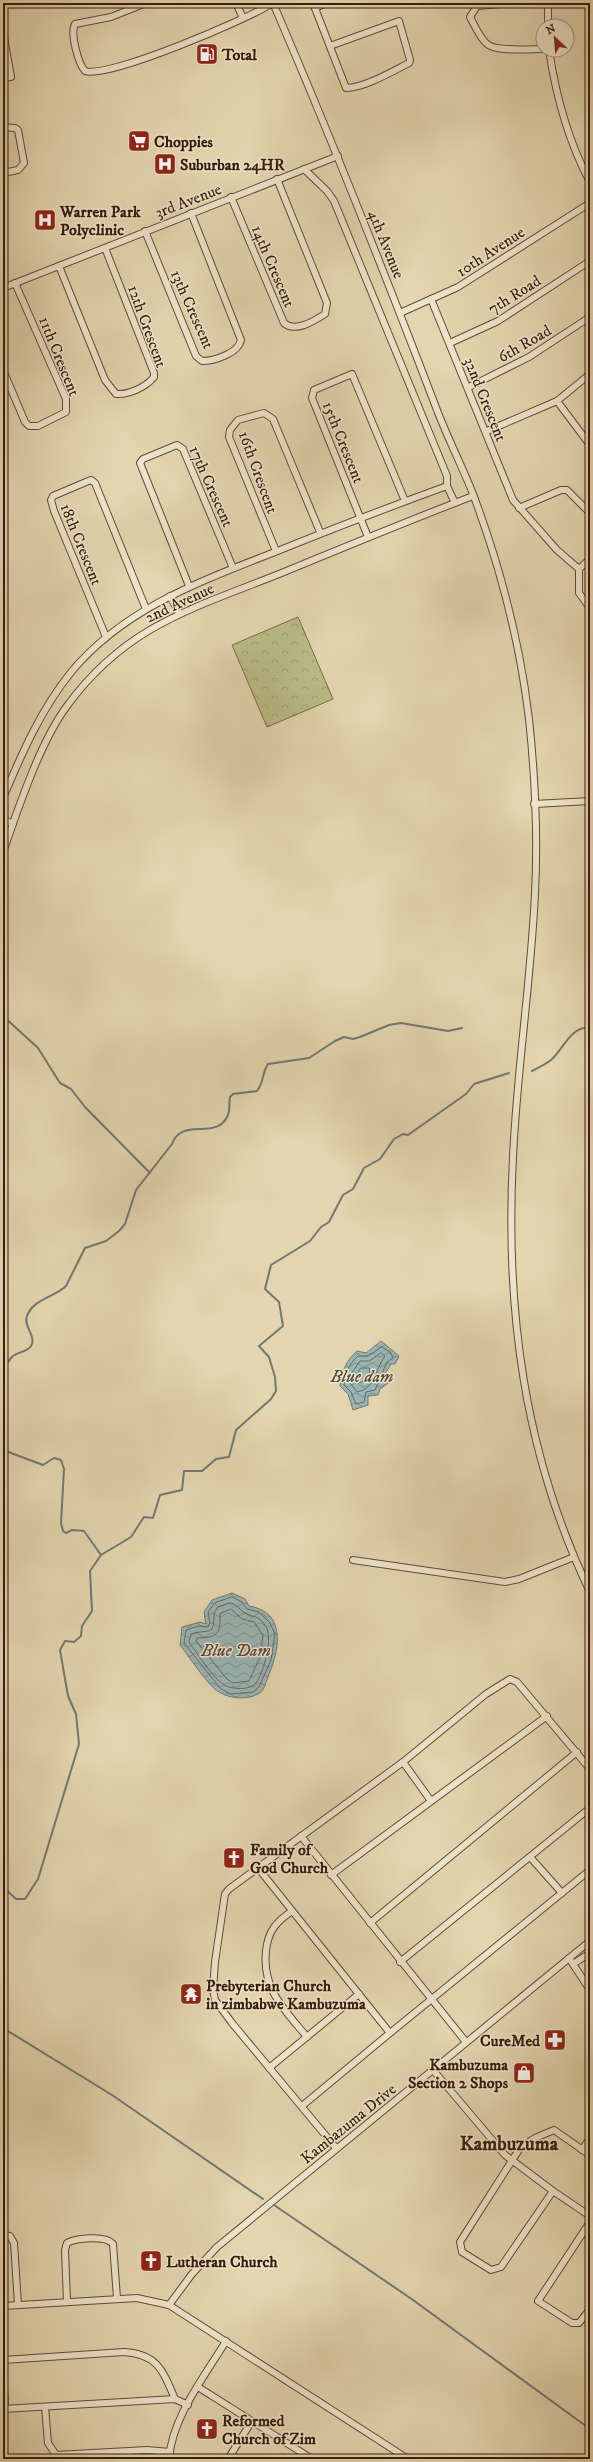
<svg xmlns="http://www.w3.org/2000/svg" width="593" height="2462" viewBox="0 0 593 2462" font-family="'IM FELL DW Pica',serif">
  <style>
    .park { fill: url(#park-crowns); stroke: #796c49 }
    .water { fill: url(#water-waves); stroke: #727872 }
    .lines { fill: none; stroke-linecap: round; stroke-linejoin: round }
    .shore { stroke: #686861; stroke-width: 1 }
    .stream { stroke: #727872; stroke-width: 2 }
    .minor-casing { stroke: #634a35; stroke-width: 8 }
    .minor { stroke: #ede4cb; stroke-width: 6 }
    .labels { text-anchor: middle; stroke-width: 3; stroke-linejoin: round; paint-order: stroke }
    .poi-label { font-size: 16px; font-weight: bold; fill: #381b0c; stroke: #ede4cb; text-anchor: start }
    .street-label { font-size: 16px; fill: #381b0c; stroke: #ede4cb }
    .water-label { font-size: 17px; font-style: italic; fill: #554a3f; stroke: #ede4cb }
    .district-label { font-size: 20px; font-weight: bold; fill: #381b0c; stroke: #ede4cb }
  </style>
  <defs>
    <pattern id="park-crowns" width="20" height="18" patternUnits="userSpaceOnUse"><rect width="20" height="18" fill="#babc86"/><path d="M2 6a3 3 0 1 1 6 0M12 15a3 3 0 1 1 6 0" fill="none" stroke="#a1a172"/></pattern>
    <pattern id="water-waves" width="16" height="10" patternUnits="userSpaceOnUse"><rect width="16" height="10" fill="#99b6b6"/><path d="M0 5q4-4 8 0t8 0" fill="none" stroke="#7e9392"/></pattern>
  </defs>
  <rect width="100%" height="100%" fill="#e3d5af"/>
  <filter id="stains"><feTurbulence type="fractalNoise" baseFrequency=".005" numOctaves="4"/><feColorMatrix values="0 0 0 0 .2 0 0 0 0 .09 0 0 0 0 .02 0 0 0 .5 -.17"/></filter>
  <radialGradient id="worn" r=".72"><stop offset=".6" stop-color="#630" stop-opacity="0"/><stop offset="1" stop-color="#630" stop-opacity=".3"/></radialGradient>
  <!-- park -->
  <path class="park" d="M 298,617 L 333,699 L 267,727 L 232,645 Z"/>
  <!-- water -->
  <g class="water">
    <path d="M 381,1341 L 399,1356 L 395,1364 L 391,1364 L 382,1379 L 391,1381 L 380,1389 L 378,1395 L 368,1396 L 368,1405 L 353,1410 L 348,1394 L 340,1386 C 342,1371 346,1361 357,1351 L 366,1353 Z"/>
    <path d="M 232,1593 L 245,1599 L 249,1606 C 286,1612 280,1648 269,1674 C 267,1679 265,1687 262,1691 C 251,1701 230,1699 219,1692 C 208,1686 189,1656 180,1645 L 182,1627 L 200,1622 L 206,1624 L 204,1612 L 212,1600 Z"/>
  </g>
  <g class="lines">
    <!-- shore -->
    <g class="shore">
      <path d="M 382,1347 L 390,1352 L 393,1358 L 387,1362 L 375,1390 L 366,1392 L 364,1402 L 356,1404 L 351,1392 L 344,1385 C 345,1373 349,1364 358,1356 L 368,1356 Z"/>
      <path d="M 381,1353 L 385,1356 C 374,1371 376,1388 357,1392 L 350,1383 L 351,1374 L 360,1361 L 369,1361 Z"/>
      <path d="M 361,1368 L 369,1368 L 370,1370 L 367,1380 L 359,1383 L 356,1377 Z"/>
      <path d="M 232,1597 L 242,1602 L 247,1609 L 259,1612 L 270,1623 L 275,1634 L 271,1660 L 259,1687 L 253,1692 L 230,1694 L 220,1688 L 184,1643 L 186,1630 L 199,1626 L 208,1627 L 210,1623 L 208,1612 L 215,1603 Z"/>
      <path d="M 231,1603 C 239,1605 239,1610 245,1613 C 254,1618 258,1615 265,1625 C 274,1637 264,1672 256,1683 C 250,1691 231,1689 224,1685 C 213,1678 197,1653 189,1642 L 191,1634 C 210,1628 214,1638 214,1613 L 218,1607 Z"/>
      <path d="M 231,1609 L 242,1619 L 254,1622 L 263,1635 L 260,1657 L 249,1681 L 233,1683 L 227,1679 L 196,1641 L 197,1638 C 217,1638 221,1634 220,1614 Z"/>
    </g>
    <!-- stream -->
    <g class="stream">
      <path d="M 3,1016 L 38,1048 L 60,1083 L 71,1089 L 85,1107 L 150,1173"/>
      <path d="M 532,1071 C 538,1068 546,1064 551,1060 C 563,1050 571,1025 590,1028"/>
      <path d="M 3,1369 C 6,1365 9,1360 12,1357 C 18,1351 26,1353 31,1346 C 37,1336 23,1327 27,1316 C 33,1299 55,1297 66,1286 L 85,1248 L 106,1241 L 119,1231 L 125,1224 L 136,1190 L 172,1144 C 182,1116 217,1142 228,1115 C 230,1110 229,1102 230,1097 L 233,1094 L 257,1091 C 264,1082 262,1073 268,1064 L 309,1058 L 335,1041 L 344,1037 L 353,1039 L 360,1037 L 389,1025 L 401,1023 L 448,1031 L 462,1028"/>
      <path d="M 3,1403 L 3,1411"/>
      <path d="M 3,1450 L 43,1465 L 54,1458 L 61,1460 L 64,1469 L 61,1523 L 63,1531 L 66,1533 L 72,1530 L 84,1531 L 101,1555"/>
      <path d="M 3,1887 L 16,1899 L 25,1899 L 38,1879 L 79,1744 L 76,1714 L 68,1696 L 60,1650 L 65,1641 L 74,1642 L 81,1636 L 82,1626 L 92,1611 L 90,1571 L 101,1555 L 131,1537 L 144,1517 L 153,1518 L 160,1495 L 182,1490 L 184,1471 L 202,1471 L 216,1459 L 229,1457 L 236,1430 L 271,1399 L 276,1391 L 275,1377 L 269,1357 L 259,1346 L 283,1326 L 279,1302 L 265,1289 L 271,1265 L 310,1241 L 321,1227 L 329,1222 L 343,1195 L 353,1189 L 364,1168 L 380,1159 L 394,1139 L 403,1134 L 408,1135 L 466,1094 L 474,1084 L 509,1073"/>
      <path d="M 3,2028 L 112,2095 L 263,2199"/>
      <path d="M 274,2205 L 413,2300 L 590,2429"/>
    </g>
    <!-- minor casing -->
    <g class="minor-casing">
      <g id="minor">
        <path d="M 146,3 L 111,17 L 75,24 C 70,33 78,63 85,71 C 108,79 248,19 273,3"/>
        <path d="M 236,3 L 243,18"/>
        <path d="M 273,3 C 331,137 385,274 437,410 C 448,439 462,466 473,494 C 500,566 520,643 529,719 C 535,776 538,835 535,893 C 531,981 517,1069 513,1157 C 505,1309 524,1454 590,1592"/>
        <path d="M 313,3 L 346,88 C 364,88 393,71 409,63 L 410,60 L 399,21 L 330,46"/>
        <path d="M 513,3 L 477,6 L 470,17 C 475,26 479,37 487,44 C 496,52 530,49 543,49"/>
        <path d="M 548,3 L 548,26"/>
        <path d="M 315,8 L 326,3"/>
        <path d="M 3,32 L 11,77 L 3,78"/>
        <path d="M 549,50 C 556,96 568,141 590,182"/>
        <path d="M 3,127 L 15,128 L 18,130 L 24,163 L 18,170 L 3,173"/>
        <path d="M 231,197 L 284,323 C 295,333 314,321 325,314 L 327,303 L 277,179"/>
        <path d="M 145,231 L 196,356 L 202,361 C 213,361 238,354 241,340 L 191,213"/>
        <path d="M 59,266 L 105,380 L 116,394 C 129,395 146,387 154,377 L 154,373 L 105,248"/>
        <path d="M 3,288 L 338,156"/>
        <path d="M 431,299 L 513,500 L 557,550 L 579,569 L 590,559"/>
        <path d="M 400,313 L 458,287 L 590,203"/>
        <path d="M 450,343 L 498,321 L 590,261"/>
        <path d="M 3,370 L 25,422 L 29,426 L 38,426 L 66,412 L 66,399 L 15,283"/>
        <path d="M 469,387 L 529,357 L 590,317"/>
        <path d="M 557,401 L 590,445"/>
        <path d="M 487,431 L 557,401 L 590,374"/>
        <path d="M 447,486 L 455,503"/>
        <path d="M 519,508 L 561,490 L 567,490 L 590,513"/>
        <path d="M 368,537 L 312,398 L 314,390 L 352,374 L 405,501"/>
        <path d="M 276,551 L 229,437 L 230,430 L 238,420 L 264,413 L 273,419 L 320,532"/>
        <path d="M 579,569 L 579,593 L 590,608"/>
        <path d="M 189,586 L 140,463 L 143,459 L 177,445 L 183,449 L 233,568"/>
        <path d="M 170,596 L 179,613"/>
        <path d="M 106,637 L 54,511 L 51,500 L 53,496 L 86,482 L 91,480 L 95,483 L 146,609"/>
        <path d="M 3,798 C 22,753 41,709 72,671 C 125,608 201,581 275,552 C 332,529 389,507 447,486 L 447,476 L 334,201 L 327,191 L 304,169"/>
        <path d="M 534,804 L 590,801"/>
        <path d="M 3,819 L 13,824"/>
        <path d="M 3,852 C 18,809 40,742 67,706 C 127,624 195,608 284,572 C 347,546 410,520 473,496"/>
        <path d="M 353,1560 L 505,1582 L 519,1579 L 574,1557"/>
        <path d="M 403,1762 L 431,1801"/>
        <path d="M 301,1836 L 466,2042"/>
        <path d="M 530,1857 L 562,1893"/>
        <path d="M 258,1868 L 390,2033 L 590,1870"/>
        <path d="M 331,1875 L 547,1716"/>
        <path d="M 292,1911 C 276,1922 268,1931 266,1951 C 262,1989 284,2009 307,2037"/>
        <path d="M 370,1923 L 577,1752"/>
        <path d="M 569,1958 L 590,1990"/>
        <path d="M 400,1962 L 590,1808"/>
        <path d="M 573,1964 L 590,1953"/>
        <path d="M 269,2068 L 359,1994"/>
        <path d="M 433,2070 L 505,2155 L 553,2191 L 590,2216"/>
        <path d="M 302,2106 L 390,2033"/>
        <path d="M 336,2148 L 232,2023 L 215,2000 L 213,1989 L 215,1962 L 225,1894 L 229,1889 L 403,1762 L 486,1694 L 510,1679 L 517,1682 L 590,1769"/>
        <path d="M 582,2150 L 590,2138"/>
        <path d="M 553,2191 L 501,2267 L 491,2270 L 462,2252 L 460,2242 L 520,2148 L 535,2138 L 554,2130 L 590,2155"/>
        <path d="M 590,2222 L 538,2301 L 572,2323 L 579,2323 L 590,2309"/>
        <path d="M 3,2235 L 10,2236 L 14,2243 L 18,2305"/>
        <path d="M 67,2302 L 65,2250 L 67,2243 C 76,2238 106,2235 113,2244 L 117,2298"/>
        <path d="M 169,2305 L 192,2274 L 217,2247 L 590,1941"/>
        <path d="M 3,2306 L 137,2298 L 169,2305 L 408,2459"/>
        <path d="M 3,2360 L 124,2352 C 158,2354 163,2371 175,2399"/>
        <path d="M 3,2364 L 5,2409"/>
        <path d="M 198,2387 L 312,2459"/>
        <path d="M 45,2407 L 48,2443 L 56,2455 L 147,2450 L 170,2452"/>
        <path d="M 3,2409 L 175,2399 L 188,2405"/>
        <path d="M 169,2459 C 172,2417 205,2376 226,2341"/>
        <path d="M 228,2459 L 252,2421"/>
      </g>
    </g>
    <!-- minor -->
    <use href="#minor" class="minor"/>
  </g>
  <!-- icons -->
  <defs>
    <g id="fuel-square" transform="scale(1.15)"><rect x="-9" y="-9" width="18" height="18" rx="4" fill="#8f2418" stroke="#ede4cb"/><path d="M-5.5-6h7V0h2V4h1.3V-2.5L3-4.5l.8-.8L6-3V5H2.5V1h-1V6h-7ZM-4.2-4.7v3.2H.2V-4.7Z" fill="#fff"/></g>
    <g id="supermarket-square" transform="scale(1.15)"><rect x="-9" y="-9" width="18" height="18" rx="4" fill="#8f2418" stroke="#ede4cb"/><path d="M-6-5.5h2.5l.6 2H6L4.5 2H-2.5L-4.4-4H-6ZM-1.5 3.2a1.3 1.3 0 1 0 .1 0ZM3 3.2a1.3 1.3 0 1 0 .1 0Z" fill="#fff"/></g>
    <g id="hospital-square" transform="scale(1.15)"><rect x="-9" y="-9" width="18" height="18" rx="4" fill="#8f2418" stroke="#ede4cb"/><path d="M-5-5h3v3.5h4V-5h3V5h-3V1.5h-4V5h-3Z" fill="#fff"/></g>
    <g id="church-square" transform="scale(1.15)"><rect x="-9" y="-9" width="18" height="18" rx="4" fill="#8f2418" stroke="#ede4cb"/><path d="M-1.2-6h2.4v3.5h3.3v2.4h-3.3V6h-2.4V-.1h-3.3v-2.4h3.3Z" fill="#fff"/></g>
    <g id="temple-square" transform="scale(1.15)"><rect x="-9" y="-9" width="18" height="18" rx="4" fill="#8f2418" stroke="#ede4cb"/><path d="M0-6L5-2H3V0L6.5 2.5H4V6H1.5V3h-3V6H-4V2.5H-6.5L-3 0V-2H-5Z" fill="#fff"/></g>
    <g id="pharmacy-square" transform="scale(1.15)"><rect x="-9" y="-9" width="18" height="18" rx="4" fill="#8f2418" stroke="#ede4cb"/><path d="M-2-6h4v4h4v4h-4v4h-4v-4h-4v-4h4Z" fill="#fff"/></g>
    <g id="shop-square" transform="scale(1.15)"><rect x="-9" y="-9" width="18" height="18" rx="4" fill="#8f2418" stroke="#ede4cb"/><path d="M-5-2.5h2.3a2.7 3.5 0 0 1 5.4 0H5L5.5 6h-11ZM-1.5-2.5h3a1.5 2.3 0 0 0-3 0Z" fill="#fff"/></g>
  </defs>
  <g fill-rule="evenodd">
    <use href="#fuel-square" x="207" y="54"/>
    <use href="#supermarket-square" x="139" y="141"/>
    <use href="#hospital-square" x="165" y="164"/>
    <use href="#hospital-square" x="45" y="220"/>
    <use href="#church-square" x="234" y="1858"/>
    <use href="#temple-square" x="191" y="1994"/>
    <use href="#pharmacy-square" x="555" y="2040"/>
    <use href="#shop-square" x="524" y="2073"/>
    <use href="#church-square" x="151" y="2261"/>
    <use href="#church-square" x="207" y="2429"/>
  </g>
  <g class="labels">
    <!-- poi labels -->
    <g class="poi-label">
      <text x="222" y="60">Total</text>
      <text x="154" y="147">Choppies</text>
      <text x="180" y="170">Suburban 24HR</text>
      <text x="60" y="217">Warren Park<tspan x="60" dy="18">Polyclinic</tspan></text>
      <text x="250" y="1855">Family of<tspan x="250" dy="18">God Church</tspan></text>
      <text x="206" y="1991">Prebyterian Church<tspan x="206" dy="18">in zimbabwe Kambuzuma</tspan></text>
      <text x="540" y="2046" text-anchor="end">CureMed</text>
      <text x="508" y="2070" text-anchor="end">Kambuzuma<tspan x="508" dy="18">Section 2 Shops</tspan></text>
      <text x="166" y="2267">Lutheran Church</text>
      <text x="222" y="2426">Reformed<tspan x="222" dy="18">Church of Zim</tspan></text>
    </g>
    <!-- street labels -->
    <g class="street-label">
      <text transform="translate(188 200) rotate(-21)" y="6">3rd Avenue</text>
      <text transform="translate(387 244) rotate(68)" y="6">4th Avenue</text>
      <text transform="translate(490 251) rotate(-33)" y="6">10th Avenue</text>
      <text transform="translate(274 266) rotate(67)" y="6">14th Crescent</text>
      <text transform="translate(514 294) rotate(-32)" y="6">7th Road</text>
      <text transform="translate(193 309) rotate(66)" y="6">13th Crescent</text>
      <text transform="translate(148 326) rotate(70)" y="6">12th Crescent</text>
      <text transform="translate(524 343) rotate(-30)" y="6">6th Road</text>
      <text transform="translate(60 356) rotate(68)" y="6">11th Crescent</text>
      <text transform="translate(486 399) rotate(68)" y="6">32nd Crescent</text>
      <text transform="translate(344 442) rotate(68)" y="6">15th Crescent</text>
      <text transform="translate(259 472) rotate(70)" y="6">16th Crescent</text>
      <text transform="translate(212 486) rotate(66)" y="6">17th Crescent</text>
      <text transform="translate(82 544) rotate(68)" y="6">18th Crescent</text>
      <text transform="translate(179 602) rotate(-25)" y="6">2nd Avenue</text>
      <text transform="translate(348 2123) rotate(-39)" y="6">Kambazuma Drive</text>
    </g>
    <!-- water labels -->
    <g class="water-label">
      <text x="362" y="1382">Blue dam</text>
      <text x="236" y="1656">Blue Dam</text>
    </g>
    <!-- district labels -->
    <g class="district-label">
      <text x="509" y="2150">Kambuzuma</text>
    </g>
  </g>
  <!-- margin -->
  <rect width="593" height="2462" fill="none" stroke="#e3d5af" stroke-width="16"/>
  <rect x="4" y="4" width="585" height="2454" fill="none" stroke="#381b0c" stroke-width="2"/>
  <rect x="8" y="8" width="577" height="2446" fill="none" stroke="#381b0c"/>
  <!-- north arrow -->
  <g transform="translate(555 38) rotate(334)"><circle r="19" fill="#ede4cb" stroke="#a5947f"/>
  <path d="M0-3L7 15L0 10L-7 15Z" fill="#8f2418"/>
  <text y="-6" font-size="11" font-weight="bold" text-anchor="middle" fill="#381b0c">N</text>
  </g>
  <rect width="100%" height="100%" filter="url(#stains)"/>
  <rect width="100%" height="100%" fill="url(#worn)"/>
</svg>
